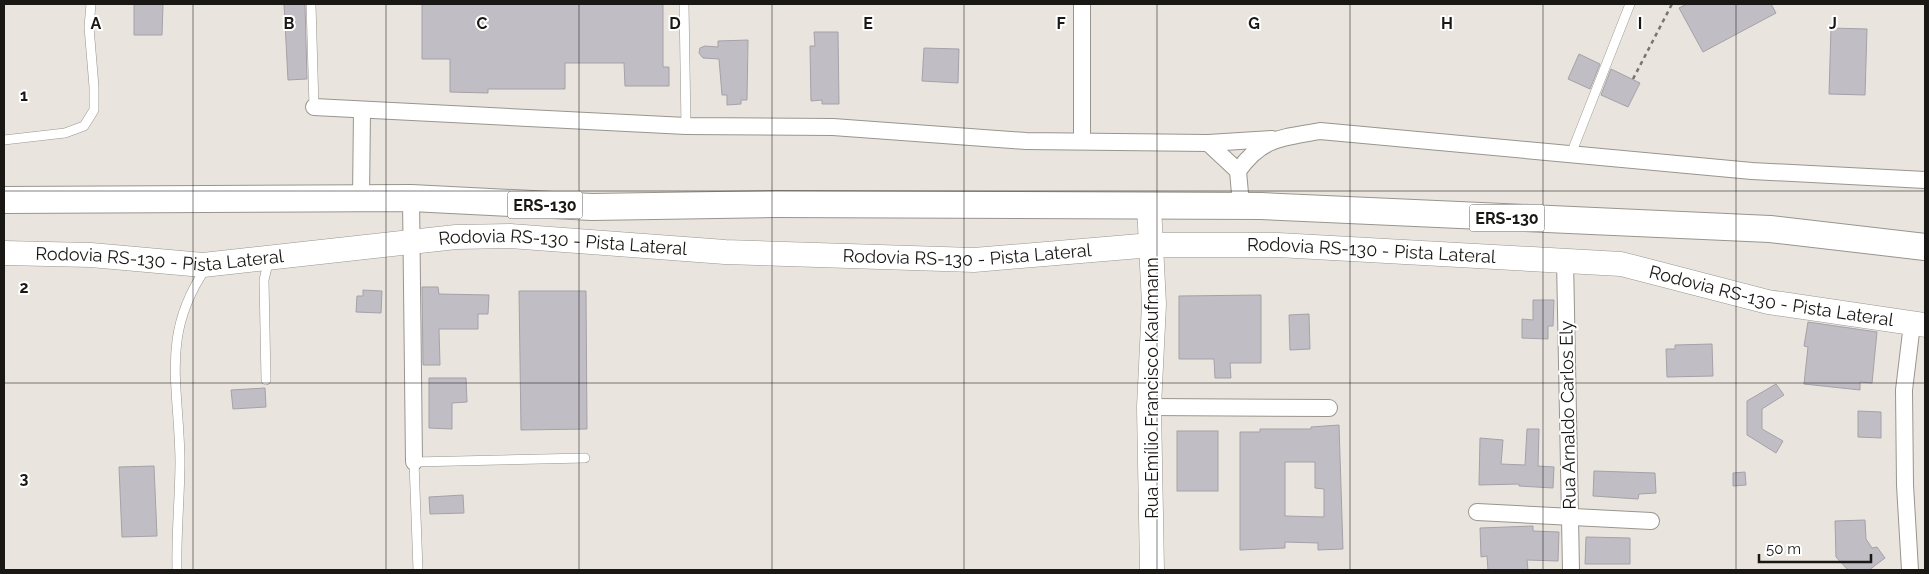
<svg xmlns="http://www.w3.org/2000/svg" width="1929" height="574" viewBox="0 0 1929 574" font-family="Raleway,sans-serif">
  <style>
    .building { fill: #c1bdc5; stroke: #a5a1a8; fill-rule: evenodd }
    .lines { fill: none; stroke-linecap: round; stroke-linejoin: round }
    .lane-casing { stroke: #99958e; stroke-width: 10 }
    .street-casing { stroke: #99958e; stroke-width: 18 }
    .secondary-casing { stroke: #99958e; stroke-width: 25 }
    .primary-casing { stroke: #99958e; stroke-width: 28 }
    .path { stroke: #777570; stroke-width: 2.5; stroke-dasharray: 4 4; stroke-linecap: butt }
    .lane { stroke: #fff; stroke-width: 9 }
    .street { stroke: #fff; stroke-width: 16 }
    .secondary { stroke: #fff; stroke-width: 24 }
    .primary { stroke: #fff; stroke-width: 26 }
    .grid { fill: none; stroke: #191815; stroke-width: 1; stroke-opacity: 0.55 }
    .labels { text-anchor: middle; stroke-width: 4; stroke-linejoin: round; paint-order: stroke }
    .shield { fill: #fff; stroke: #5e5d5b; stroke-width: 1 }
    .shield-label { font-size: 16px; font-weight: bold; fill: #191815 }
    .street-label { font-size: 18px; fill: #191815; stroke: #fff }
    .grid-label { font-size: 16px; text-anchor: middle; font-weight: bold; fill: #191815; stroke: #fff; stroke-width: 4; stroke-linejoin: round; paint-order: stroke }
  </style>
  <rect width="100%" height="100%" fill="#e9e5de"/>
  <!-- building -->
  <g class="building">
    <path d="M 134,4 L 163,4 L 162,35 L 134,35 Z"/>
    <path d="M 284,4 L 305,4 L 307,79 L 288,80 Z"/>
    <path d="M 422,4 L 663,4 L 663,67 L 669,67 L 669,86 L 625,86 L 624,63 L 565,63 L 565,89 L 488,89 L 488,93 L 450,92 L 450,59 L 422,59 Z"/>
    <path d="M 1687,4 L 1771,4 L 1776,13 L 1703,52 L 1679,8 Z"/>
    <path d="M 1831,28 L 1867,29 L 1865,95 L 1829,94 Z"/>
    <path d="M 814,32 L 838,32 L 839,104 L 822,104 L 822,100 L 811,101 L 810,46 L 815,46 Z"/>
    <path d="M 748,40 L 747,100 L 741,100 L 741,104 L 727,105 L 727,95 L 722,95 L 719,59 L 703,58 L 699,53 L 700,48 L 705,46 L 718,47 L 718,41 Z"/>
    <path d="M 924,48 L 959,49 L 958,83 L 922,81 Z"/>
    <path d="M 1579,54 L 1600,64 L 1590,89 L 1568,79 Z"/>
    <path d="M 1611,69 L 1640,83 L 1628,107 L 1601,95 Z"/>
    <path d="M 422,287 L 438,287 L 439,294 L 489,295 L 488,314 L 478,314 L 478,329 L 439,329 L 440,365 L 423,365 Z"/>
    <path d="M 363,290 L 382,291 L 381,313 L 356,312 L 357,296 L 363,296 Z"/>
    <path d="M 519,291 L 586,291 L 587,429 L 521,430 Z"/>
    <path d="M 1261,295 L 1261,363 L 1230,363 L 1231,378 L 1215,378 L 1214,359 L 1179,359 L 1179,296 Z"/>
    <path d="M 1533,300 L 1554,300 L 1553,326 L 1548,326 L 1548,339 L 1522,338 L 1522,319 L 1533,320 Z"/>
    <path d="M 1309,314 L 1310,349 L 1290,350 L 1289,315 Z"/>
    <path d="M 1808,322 L 1877,332 L 1872,383 L 1860,382 L 1860,390 L 1804,384 L 1808,347 L 1804,346 Z"/>
    <path d="M 1712,344 L 1713,376 L 1667,377 L 1666,349 L 1675,349 L 1675,345 Z"/>
    <path d="M 429,378 L 466,378 L 467,402 L 452,403 L 452,429 L 429,428 Z"/>
    <path d="M 1776,384 L 1784,395 L 1762,409 L 1762,429 L 1783,441 L 1776,453 L 1747,435 L 1747,401 Z"/>
    <path d="M 265,388 L 266,407 L 233,409 L 231,390 Z"/>
    <path d="M 1858,411 L 1881,412 L 1881,438 L 1858,437 Z"/>
    <path d="M 1339,425 L 1343,549 L 1318,550 L 1318,543 L 1285,542 L 1285,548 L 1240,550 L 1240,432 L 1260,432 L 1260,429 L 1311,429 L 1311,427 ZM 1285,462 L 1315,462 L 1315,488 L 1324,489 L 1324,517 L 1285,516 Z"/>
    <path d="M 1527,429 L 1539,429 L 1538,466 L 1554,467 L 1553,488 L 1519,486 L 1519,484 L 1479,485 L 1480,438 L 1503,440 L 1501,464 L 1525,465 Z"/>
    <rect x="1177" y="431" width="41" height="60"/>
    <path d="M 154,466 L 157,536 L 122,537 L 119,467 Z"/>
    <path d="M 1594,471 L 1655,473 L 1656,493 L 1639,494 L 1638,499 L 1593,496 Z"/>
    <path d="M 1745,472 L 1746,485 L 1733,486 L 1733,473 Z"/>
    <path d="M 463,495 L 464,513 L 430,514 L 429,497 Z"/>
    <path d="M 1865,520 L 1866,539 L 1872,548 L 1877,547 L 1885,558 L 1869,570 L 1848,570 L 1836,557 L 1835,521 Z"/>
    <path d="M 1533,526 L 1533,531 L 1559,532 L 1558,561 L 1527,560 L 1528,570 L 1488,570 L 1487,556 L 1481,557 L 1480,528 Z"/>
    <path d="M 1586,537 L 1630,538 L 1630,564 L 1585,564 Z"/>
  </g>
  <g class="lines">
    <!-- lane casing -->
    <g class="lane-casing">
      <g id="lane">
        <path d="M 311,4 L 314,107"/>
        <path d="M 684,4 L 686,126"/>
        <path d="M 4,140 L 65,133 L 84,126 L 94,110 L 94,87 L 89,27 L 91,4"/>
        <path d="M 1571,154 L 1630,4"/>
        <path d="M 266,380 L 264,280 L 269,259"/>
        <path d="M 177,570 C 176,533 180,497 180,460 C 179,385 160,335 206,268"/>
        <path d="M 418,570 L 414,462 L 585,458"/>
      </g>
    </g>
    <!-- street casing -->
    <g class="street-casing">
      <g id="street">
        <path d="M 314,107 L 686,126 L 833,127 L 1026,141 L 1208,143 L 1238,171 L 1241,205"/>
        <path d="M 1082,141 L 1082,4"/>
        <path d="M 1208,143 L 1272,139"/>
        <path d="M 1238,171 C 1262,137 1282,138 1320,131 L 1752,171 L 1925,180"/>
        <path d="M 361,198 L 362,111"/>
        <path d="M 411,198 L 414,462"/>
        <path d="M 1565,260 L 1571,570"/>
        <path d="M 1149,407 L 1329,408"/>
        <path d="M 1477,512 L 1651,521"/>
        <path d="M 1910,570 L 1905,485 L 1904,390 L 1912,324"/>
      </g>
    </g>
    <!-- secondary casing -->
    <g class="secondary-casing">
      <g id="secondary">
        <path d="M 1149,206 L 1154,304 L 1149,407 L 1152,570"/>
        <path id="s1" d="M 4,253 L 91,255 L 203,265 L 456,237 L 510,236 L 725,252 L 974,260 L 1152,245 L 1278,245 L 1621,264 L 1768,302 L 1925,325"/>
      </g>
    </g>
    <!-- primary casing -->
    <g class="primary-casing">
      <path id="primary" d="M 4,200 L 411,198 L 592,207 L 777,204 L 1261,206 L 1770,229 L 1925,247"/>
    </g>
    <!-- path -->
    <path class="path" d="M 1633,79 L 1672,4"/>
    <!-- lane -->
    <use href="#lane" class="lane"/>
    <!-- street -->
    <use href="#street" class="street"/>
    <!-- secondary -->
    <use href="#secondary" class="secondary"/>
    <!-- primary -->
    <use href="#primary" class="primary"/>
  </g>
  <!-- grid -->
  <path class="grid" d="M 193,4 L 193,570M 386,4 L 386,570M 579,4 L 579,570M 772,4 L 772,570M 964,4 L 964,570M 1157,4 L 1157,570M 1350,4 L 1350,570M 1543,4 L 1543,570M 1736,4 L 1736,570M 4,191 L 1925,191M 4,383 L 1925,383"/>
  <g class="labels">
    <!-- shield labels -->
    <g class="shield">
      <rect x="507.5" y="191.5" width="75" height="27" rx="4"/>
      <rect x="1469.5" y="204.5" width="75" height="27" rx="4"/>
    </g>
    <g class="shield-label">
      <text x="545" y="211">ERS-130</text>
      <text x="1507" y="224">ERS-130</text>
    </g>
    <!-- street labels -->
    <g class="street-label">
      <text dy="6" stroke="none"><textPath href="#s1" startOffset="561">Rodovia RS-130 - Pista Lateral</textPath></text>
      <text dy="6" stroke="none"><textPath href="#s1" startOffset="1371">Rodovia RS-130 - Pista Lateral</textPath></text>
      <text dy="6" stroke="none"><textPath href="#s1" startOffset="966">Rodovia RS-130 - Pista Lateral</textPath></text>
      <text dy="6" stroke="none"><textPath href="#s1" startOffset="156">Rodovia RS-130 - Pista Lateral</textPath></text>
      <text dy="6" stroke="none"><textPath href="#s1" startOffset="1775">Rodovia RS-130 - Pista Lateral</textPath></text>
      <text transform="translate(1152 388) rotate(-90)" y="6">Rua Emílio Francisco Kaufmann</text>
      <text transform="translate(1568 415) rotate(-91)" y="6">Rua Arnaldo Carlos Ely</text>
    </g>
  </g>
  <g class="grid-label">
    <text x="96" y="29">A</text>
    <text x="289" y="29">B</text>
    <text x="482" y="29">C</text>
    <text x="675" y="29">D</text>
    <text x="868" y="29">E</text>
    <text x="1061" y="29">F</text>
    <text x="1254" y="29">G</text>
    <text x="1447" y="29">H</text>
    <text x="1640" y="29">I</text>
    <text x="1833" y="29">J</text>
    <text x="24" y="101">1</text>
    <text x="24" y="293">2</text>
    <text x="24" y="484">3</text>
  </g>
  <!-- border -->
  <rect width="1929" height="574" fill="none" stroke="#191815" stroke-width="10"/>
  <!-- scale -->
  <path d="M1759 554v8h112v-8" fill="none" stroke="#191815" stroke-width="2.5"/>
  <text x="1766" y="554" font-size="15" fill="#191815" stroke="#ffffff" stroke-width="4" paint-order="stroke">50 m</text>
</svg>
